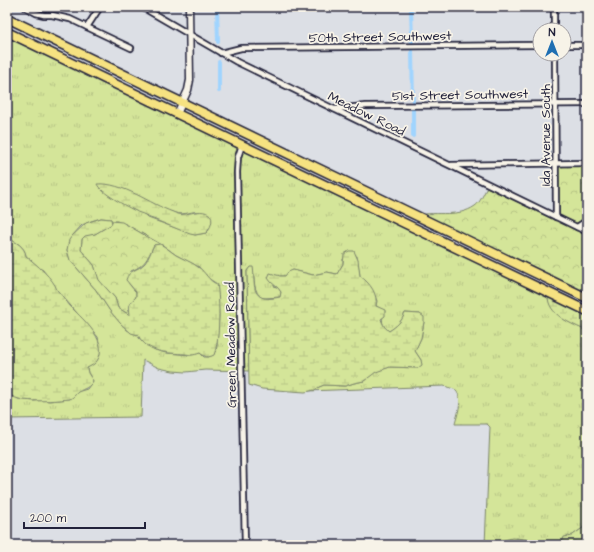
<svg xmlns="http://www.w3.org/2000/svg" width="594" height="552" viewBox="0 0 594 552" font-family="'Architects Daughter',sans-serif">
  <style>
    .grass { fill: url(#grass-tufts); stroke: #7b846a; fill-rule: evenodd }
    .forest { fill: url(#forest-crowns); stroke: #7b846a }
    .wetland { fill: url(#wetland-marsh); stroke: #7b846a }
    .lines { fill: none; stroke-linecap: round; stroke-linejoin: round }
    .canal { stroke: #a0d4fe; stroke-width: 4 }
    .street-casing { stroke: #22223b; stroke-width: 8 }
    .secondary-casing { stroke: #22223b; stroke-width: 9 }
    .highway-casing { stroke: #22223b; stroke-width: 11 }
    .street { stroke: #f7f3e8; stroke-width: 4.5 }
    .secondary { stroke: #f7f3e8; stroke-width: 6 }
    .highway { stroke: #f6e281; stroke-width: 8 }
    .labels { text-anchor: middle; stroke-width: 3.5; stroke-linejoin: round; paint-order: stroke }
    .street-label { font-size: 13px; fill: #22223b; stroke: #f7f3e8 }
  </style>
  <defs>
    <pattern id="grass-tufts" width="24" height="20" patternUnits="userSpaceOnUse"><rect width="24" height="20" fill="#d4e599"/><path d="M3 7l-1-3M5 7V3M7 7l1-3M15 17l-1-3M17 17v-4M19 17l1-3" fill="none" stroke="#b6c485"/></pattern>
    <pattern id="forest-crowns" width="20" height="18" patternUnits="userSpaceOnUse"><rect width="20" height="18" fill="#d4e599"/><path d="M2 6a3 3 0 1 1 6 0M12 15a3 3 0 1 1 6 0" fill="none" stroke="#b6c485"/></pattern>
    <pattern id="wetland-marsh" width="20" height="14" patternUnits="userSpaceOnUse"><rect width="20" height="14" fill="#d4e599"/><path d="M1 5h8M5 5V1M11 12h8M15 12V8" fill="none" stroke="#b6c485"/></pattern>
  </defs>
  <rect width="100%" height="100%" fill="#dcdfe5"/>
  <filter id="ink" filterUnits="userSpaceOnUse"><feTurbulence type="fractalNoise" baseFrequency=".025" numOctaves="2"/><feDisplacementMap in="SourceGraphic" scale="8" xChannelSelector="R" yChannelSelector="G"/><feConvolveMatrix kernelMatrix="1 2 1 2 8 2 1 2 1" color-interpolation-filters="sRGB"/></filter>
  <g filter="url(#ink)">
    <!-- grass -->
    <path class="grass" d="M 7,34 L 548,295 L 563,319 L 587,331 L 587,525 L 563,542 L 561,545 L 543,545 L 537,542 L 517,538 L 485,545 L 490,427 L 487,424 L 455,424 C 457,415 465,397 454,389 C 451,388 447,387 444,386 L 307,391 L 315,390 L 319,387 L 324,385 L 345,386 L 354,383 L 364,381 L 376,371 L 390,367 L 418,368 L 421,360 L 415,351 L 421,338 L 424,322 L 420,314 L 405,313 C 402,321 397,326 389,331 C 381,325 381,320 385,311 L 376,306 L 377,301 L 373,291 L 360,276 L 357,256 L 343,259 L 343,264 L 337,274 L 327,272 L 313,275 L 293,270 L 285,276 L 280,276 L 274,286 L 279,288 L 281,292 L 280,297 L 265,298 L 260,297 C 251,285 257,278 250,267 L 247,271 L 249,371 L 205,370 L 186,372 L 173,371 L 159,368 L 143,360 L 141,417 L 7,419 L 7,395 L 14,396 L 18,399 L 34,401 L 44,400 L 49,401 L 70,399 L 74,396 L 77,392 L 87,389 L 93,381 L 88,373 L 87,368 C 102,359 101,354 98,337 L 57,290 L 43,270 C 40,269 30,259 26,256 C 25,247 16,241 7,239 ZM 118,188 C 139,194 154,207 175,213 C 185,216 193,210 200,212 C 204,213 208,216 211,218 L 209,230 L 206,233 L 195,235 L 148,218 L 144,214 L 134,210 L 107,194 ZM 101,218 L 111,219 L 111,221 L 117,221 L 127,225 L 164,246 L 176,255 L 199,267 L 208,278 L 217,284 L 219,315 L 217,346 L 216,351 L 209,357 L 204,357 L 200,353 L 191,355 L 166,353 L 155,350 L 139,338 L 138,335 L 127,330 L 110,311 L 96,290 L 70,260 L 67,250 L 72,236 L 82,225 L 91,221 Z"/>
    <!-- forest -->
    <g class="forest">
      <path d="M 587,163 L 587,296 L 418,215 C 437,211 458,218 475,206 C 480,203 484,193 487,187 L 556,221 L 557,164 Z"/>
      <path d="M 111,221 L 122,222 L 160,244 L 154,245 C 147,259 146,265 131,271 L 129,284 L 136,292 L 136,297 C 128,304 127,306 130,315 L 118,308 L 115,298 L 98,280 L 94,265 L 81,250 L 82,239 L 85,235 L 95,234 L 111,224 Z"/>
    </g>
    <!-- wetland -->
    <g class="wetland">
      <path d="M 97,184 C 123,182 150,204 173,212 C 177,214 181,215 185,214 C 193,213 202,209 209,214 C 215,219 210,229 206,233 L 195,235 L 190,234 L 153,219 C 149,218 148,217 145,215 C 142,213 138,213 136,211 C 127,207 100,192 97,184 Z"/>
      <path d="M 101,218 L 111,219 L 112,224 L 95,234 L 85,236 L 82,239 L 81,250 L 94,265 L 99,280 L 115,298 L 118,308 L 130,315 C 129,305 128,305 136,297 L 136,292 L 126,280 C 129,269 138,271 145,263 C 149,258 151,251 154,245 L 160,244 C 166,247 170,251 176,255 C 183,259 192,262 198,267 C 206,272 208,281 217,284 C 220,300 220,340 214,355 C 208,358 205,357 200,353 C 197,354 194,355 191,355 C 191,355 186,354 185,354 C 168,353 147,353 138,335 L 131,333 L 120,323 L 110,311 L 96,290 L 70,260 L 67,250 L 69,240 L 72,236 L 86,223 Z"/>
      <path d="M 7,239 C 16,241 25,247 26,256 C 36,264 54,279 57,290 C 64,297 68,305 75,311 C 86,322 109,343 97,361 C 95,364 91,366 87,368 L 88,373 L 93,381 C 89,388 85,388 78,392 C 76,393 75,396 72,398 C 64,401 27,402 19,399 C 14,398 12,395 7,395 Z"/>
      <path d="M 349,251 L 354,251 L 358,260 L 360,276 C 370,283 378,294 376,306 L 385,310 L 385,316 L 381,319 C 383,325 385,328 389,331 C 397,326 402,321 405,313 L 420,314 L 424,317 L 424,322 L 421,338 L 415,351 L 421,360 L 422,365 L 418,368 L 390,367 L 376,372 L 364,381 L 354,383 L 345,386 L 324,385 L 319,387 L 315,390 L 305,392 L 262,389 L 249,385 L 247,271 L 250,267 L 253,267 C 255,277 251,295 264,298 C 269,299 275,298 280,297 L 281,292 C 278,286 271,284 268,278 L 270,273 L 280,276 L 285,276 L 288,272 L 293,270 L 313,275 L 327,272 L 337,274 L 343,264 L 344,254 Z"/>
      <path d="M 548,295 L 587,314 L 587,331 C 572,324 547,315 548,295 Z"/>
      <path d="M 587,525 L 587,545 L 561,545 L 564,537 L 569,536 L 570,537 Z"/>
      <path d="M 512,538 L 532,540 L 543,545 L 486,545 Z"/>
    </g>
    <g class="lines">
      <!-- canal -->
      <g class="canal">
        <path d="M 217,7 L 218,42"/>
        <path d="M 411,7 L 412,43"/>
        <path d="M 412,50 L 413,103"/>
        <path d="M 219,62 L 219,91"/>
        <path d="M 413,109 L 413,136"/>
      </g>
      <!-- street casing -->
      <g class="street-casing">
        <g id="street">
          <path d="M 25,7 L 36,13 L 44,15 L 52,15 L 70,19 L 131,48"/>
          <path d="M 142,7 L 237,62 L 587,232"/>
          <path d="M 554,7 L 554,30"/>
          <path d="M 87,27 L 100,7"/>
          <path d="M 564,45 L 587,45"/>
          <path d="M 221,53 L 241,48 L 540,45"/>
          <path d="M 555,54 L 556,217"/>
          <path d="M 334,109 L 366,106 L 587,104"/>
          <path d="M 242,145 L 238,157 L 237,172 L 245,545"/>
          <path d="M 451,165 L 587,163"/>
          <path d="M 577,227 L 583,223 L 587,223"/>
        </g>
      </g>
      <!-- secondary casing -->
      <g class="secondary-casing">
        <path id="secondary" d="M 177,114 L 188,90 L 190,80 L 189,7"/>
      </g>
      <!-- highway casing -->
      <g class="highway-casing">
        <g id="highway">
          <path d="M 7,18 L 587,298"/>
          <path d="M 7,32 L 587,311"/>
        </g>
      </g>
      <!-- street -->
      <use href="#street" class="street"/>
      <!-- secondary -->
      <use href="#secondary" class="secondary"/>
      <!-- highway -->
      <use href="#highway" class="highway"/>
    </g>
  </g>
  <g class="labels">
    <!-- street labels -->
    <g class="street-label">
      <text transform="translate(380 36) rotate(-1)" y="5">50th Street Southwest</text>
      <text transform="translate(460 94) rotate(-1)" y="5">51st Street Southwest</text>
      <text transform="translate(367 113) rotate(26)" y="5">Meadow Road</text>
      <text transform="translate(545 135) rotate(-90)" y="5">Ida Avenue South</text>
      <text transform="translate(230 345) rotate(-91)" y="5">Green Meadow Road</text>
    </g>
  </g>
  <!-- margin -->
  <rect width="594" height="552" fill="none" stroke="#f7f3e8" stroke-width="24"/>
  <rect x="12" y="12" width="570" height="528" fill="none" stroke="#22223b" stroke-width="1.5" filter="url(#ink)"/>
  <!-- north arrow -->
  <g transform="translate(552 42)"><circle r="19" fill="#f7f3e8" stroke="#a29fa3"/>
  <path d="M0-3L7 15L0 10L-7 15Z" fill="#1f6fb2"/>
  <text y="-6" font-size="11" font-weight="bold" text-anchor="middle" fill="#22223b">N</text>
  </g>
  <!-- scale -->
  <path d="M24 522v6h121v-6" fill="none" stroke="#22223b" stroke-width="2"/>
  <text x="30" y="522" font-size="12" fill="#22223b" stroke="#f7f3e8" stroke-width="3" paint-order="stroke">200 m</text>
</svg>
